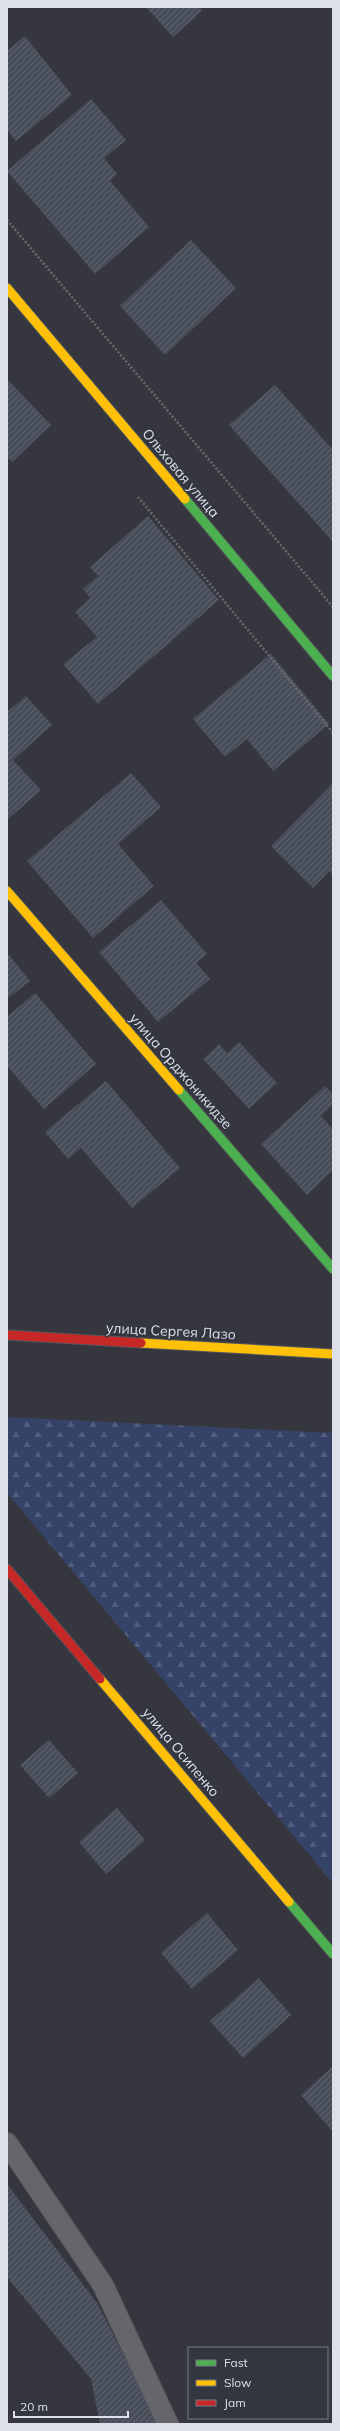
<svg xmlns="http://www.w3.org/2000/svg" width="340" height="2431" viewBox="0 0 340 2431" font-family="Mulish,sans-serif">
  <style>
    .forest { fill: url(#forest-firs) }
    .building { fill: url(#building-hatch) }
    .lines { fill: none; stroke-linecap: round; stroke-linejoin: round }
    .lane-casing { stroke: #54565b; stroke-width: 22 }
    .fast-casing { stroke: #54565b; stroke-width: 11 }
    .slow-casing { stroke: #54565b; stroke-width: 11 }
    .jam-casing { stroke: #54565b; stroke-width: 11 }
    .path { stroke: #686a6e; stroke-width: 2.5; stroke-dasharray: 2 2; stroke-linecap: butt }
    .lane { stroke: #65666b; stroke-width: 20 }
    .fast { stroke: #4caf50; stroke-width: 9 }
    .slow { stroke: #ffc107; stroke-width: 9 }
    .jam { stroke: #c62828; stroke-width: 9 }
    .labels { text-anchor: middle; stroke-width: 3; stroke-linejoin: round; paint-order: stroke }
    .street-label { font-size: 14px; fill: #dde0e8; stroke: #323641 }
  </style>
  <defs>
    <pattern id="forest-firs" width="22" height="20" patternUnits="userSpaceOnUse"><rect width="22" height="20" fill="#364368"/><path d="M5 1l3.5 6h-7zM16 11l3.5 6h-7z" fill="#535e7e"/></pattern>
    <pattern id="building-hatch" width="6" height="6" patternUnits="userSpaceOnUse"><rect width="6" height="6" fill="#484d5a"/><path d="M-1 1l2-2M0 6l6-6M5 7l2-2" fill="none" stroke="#626672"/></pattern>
  </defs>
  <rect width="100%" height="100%" fill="#36373e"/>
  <!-- forest -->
  <path class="forest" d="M 7,1417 L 333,1433 L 333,1883 L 7,1493 Z"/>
  <!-- building -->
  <g class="building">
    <path d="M 146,7 L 199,7 L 202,11 L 173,37 Z"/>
    <path d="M 25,36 L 72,95 L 16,141 L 7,130 L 7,51 Z"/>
    <path d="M 91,99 L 126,140 L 104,158 L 117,174 L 110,181 L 149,227 L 95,274 L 7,171 Z"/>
    <path d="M 191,240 L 236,288 L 165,355 L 120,306 Z"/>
    <path d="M 7,379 L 51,425 L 12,462 L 7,457 Z"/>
    <path d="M 275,385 L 333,450 L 333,542 L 229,425 Z"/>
    <path d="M 148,516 L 219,600 L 98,704 L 63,664 L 97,637 L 75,612 L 90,598 L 83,589 L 98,576 L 90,567 Z"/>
    <path d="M 271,654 L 329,724 L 273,771 L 247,739 L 225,757 L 193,719 Z"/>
    <path d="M 26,696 L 52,725 L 13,760 L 41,790 L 7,820 L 7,712 Z"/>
    <path d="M 131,773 L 161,807 L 118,844 L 154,886 L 93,938 L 27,861 Z"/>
    <path d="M 333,783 L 333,875 L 329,871 L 313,888 L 271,846 Z"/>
    <path d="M 161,900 L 207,954 L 196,963 L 210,979 L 158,1022 L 99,952 Z"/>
    <path d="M 7,953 L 30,981 L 7,999 Z"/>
    <path d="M 35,993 L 96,1064 L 44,1109 L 7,1066 L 7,1017 Z"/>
    <path d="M 239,1042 L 277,1083 L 249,1109 L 203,1059 L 219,1044 L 227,1053 Z"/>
    <path d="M 106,1081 L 180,1168 L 132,1208 L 81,1148 L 68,1159 L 45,1132 Z"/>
    <path d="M 325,1086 L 333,1094 L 333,1104 L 321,1116 L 333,1129 L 333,1170 L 307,1195 L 261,1144 Z"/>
    <path d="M 49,1740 L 78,1773 L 49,1798 L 20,1765 Z"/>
    <path d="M 117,1808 L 145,1840 L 106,1874 L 79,1842 Z"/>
    <path d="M 207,1913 L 238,1950 L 192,1989 L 161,1953 Z"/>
    <path d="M 259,1978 L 291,2015 L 243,2058 L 210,2021 Z"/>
    <path d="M 333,2066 L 333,2132 L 301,2095 Z"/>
    <path d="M 7,2184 L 97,2303 L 159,2424 L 100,2424 L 91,2379 L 7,2277 Z"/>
  </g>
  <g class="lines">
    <!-- lane casing -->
    <g class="lane-casing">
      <path id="lane" d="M 7,2143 L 103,2285 L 168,2424"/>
    </g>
    <!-- fast casing -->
    <g class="fast-casing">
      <g id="fast">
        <path d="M 185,499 L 333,676"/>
        <path d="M 179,1090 L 333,1269"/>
        <path d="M 289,1902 L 333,1954"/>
      </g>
    </g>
    <!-- slow casing -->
    <g class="slow-casing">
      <g id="slow">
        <path d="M 7,288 L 185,499"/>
        <path d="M 7,891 L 179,1090"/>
        <path d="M 141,1343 L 333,1354"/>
        <path d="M 100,1679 L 289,1902"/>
      </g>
    </g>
    <!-- jam casing -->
    <g class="jam-casing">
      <g id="jam">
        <path d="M 7,1335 L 141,1343"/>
        <path d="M 7,1569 L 100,1679"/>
      </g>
    </g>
    <!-- path -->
    <g class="path">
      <path d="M 7,220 L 333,607"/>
      <path d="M 138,497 L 333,733"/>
    </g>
    <!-- lane -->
    <use href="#lane" class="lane"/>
    <!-- fast -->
    <use href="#fast" class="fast"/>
    <!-- slow -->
    <use href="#slow" class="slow"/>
    <!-- jam -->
    <use href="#jam" class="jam"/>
  </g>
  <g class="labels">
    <!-- street labels -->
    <g class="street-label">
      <text transform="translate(181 473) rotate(50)" y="5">Ольховая улица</text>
      <text transform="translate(181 1071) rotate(49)" y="5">улица Орджоникидзе</text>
      <text transform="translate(171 1331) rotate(3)" y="5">улица Сергея Лазо</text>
      <text transform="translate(181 1752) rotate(50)" y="5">улица Осипенко</text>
    </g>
  </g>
  <!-- border -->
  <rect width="340" height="2431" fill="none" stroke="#dde0e8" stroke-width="16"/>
  <!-- legend -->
  <rect x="188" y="2347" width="140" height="72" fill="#323641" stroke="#767a84"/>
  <rect x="196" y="2360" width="20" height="6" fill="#4caf50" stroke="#767a84"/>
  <text x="224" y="2367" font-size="12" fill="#dde0e8">Fast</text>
  <rect x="196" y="2380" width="20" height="6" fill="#ffc107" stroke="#767a84"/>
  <text x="224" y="2387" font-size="12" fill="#dde0e8">Slow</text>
  <rect x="196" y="2400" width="20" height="6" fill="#c62828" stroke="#767a84"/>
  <text x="224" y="2407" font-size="12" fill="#dde0e8">Jam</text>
  <!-- scale -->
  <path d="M14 2411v6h114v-6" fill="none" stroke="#dde0e8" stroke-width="2"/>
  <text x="20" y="2411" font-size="12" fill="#dde0e8" stroke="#323641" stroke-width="3" paint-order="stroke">20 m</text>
</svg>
